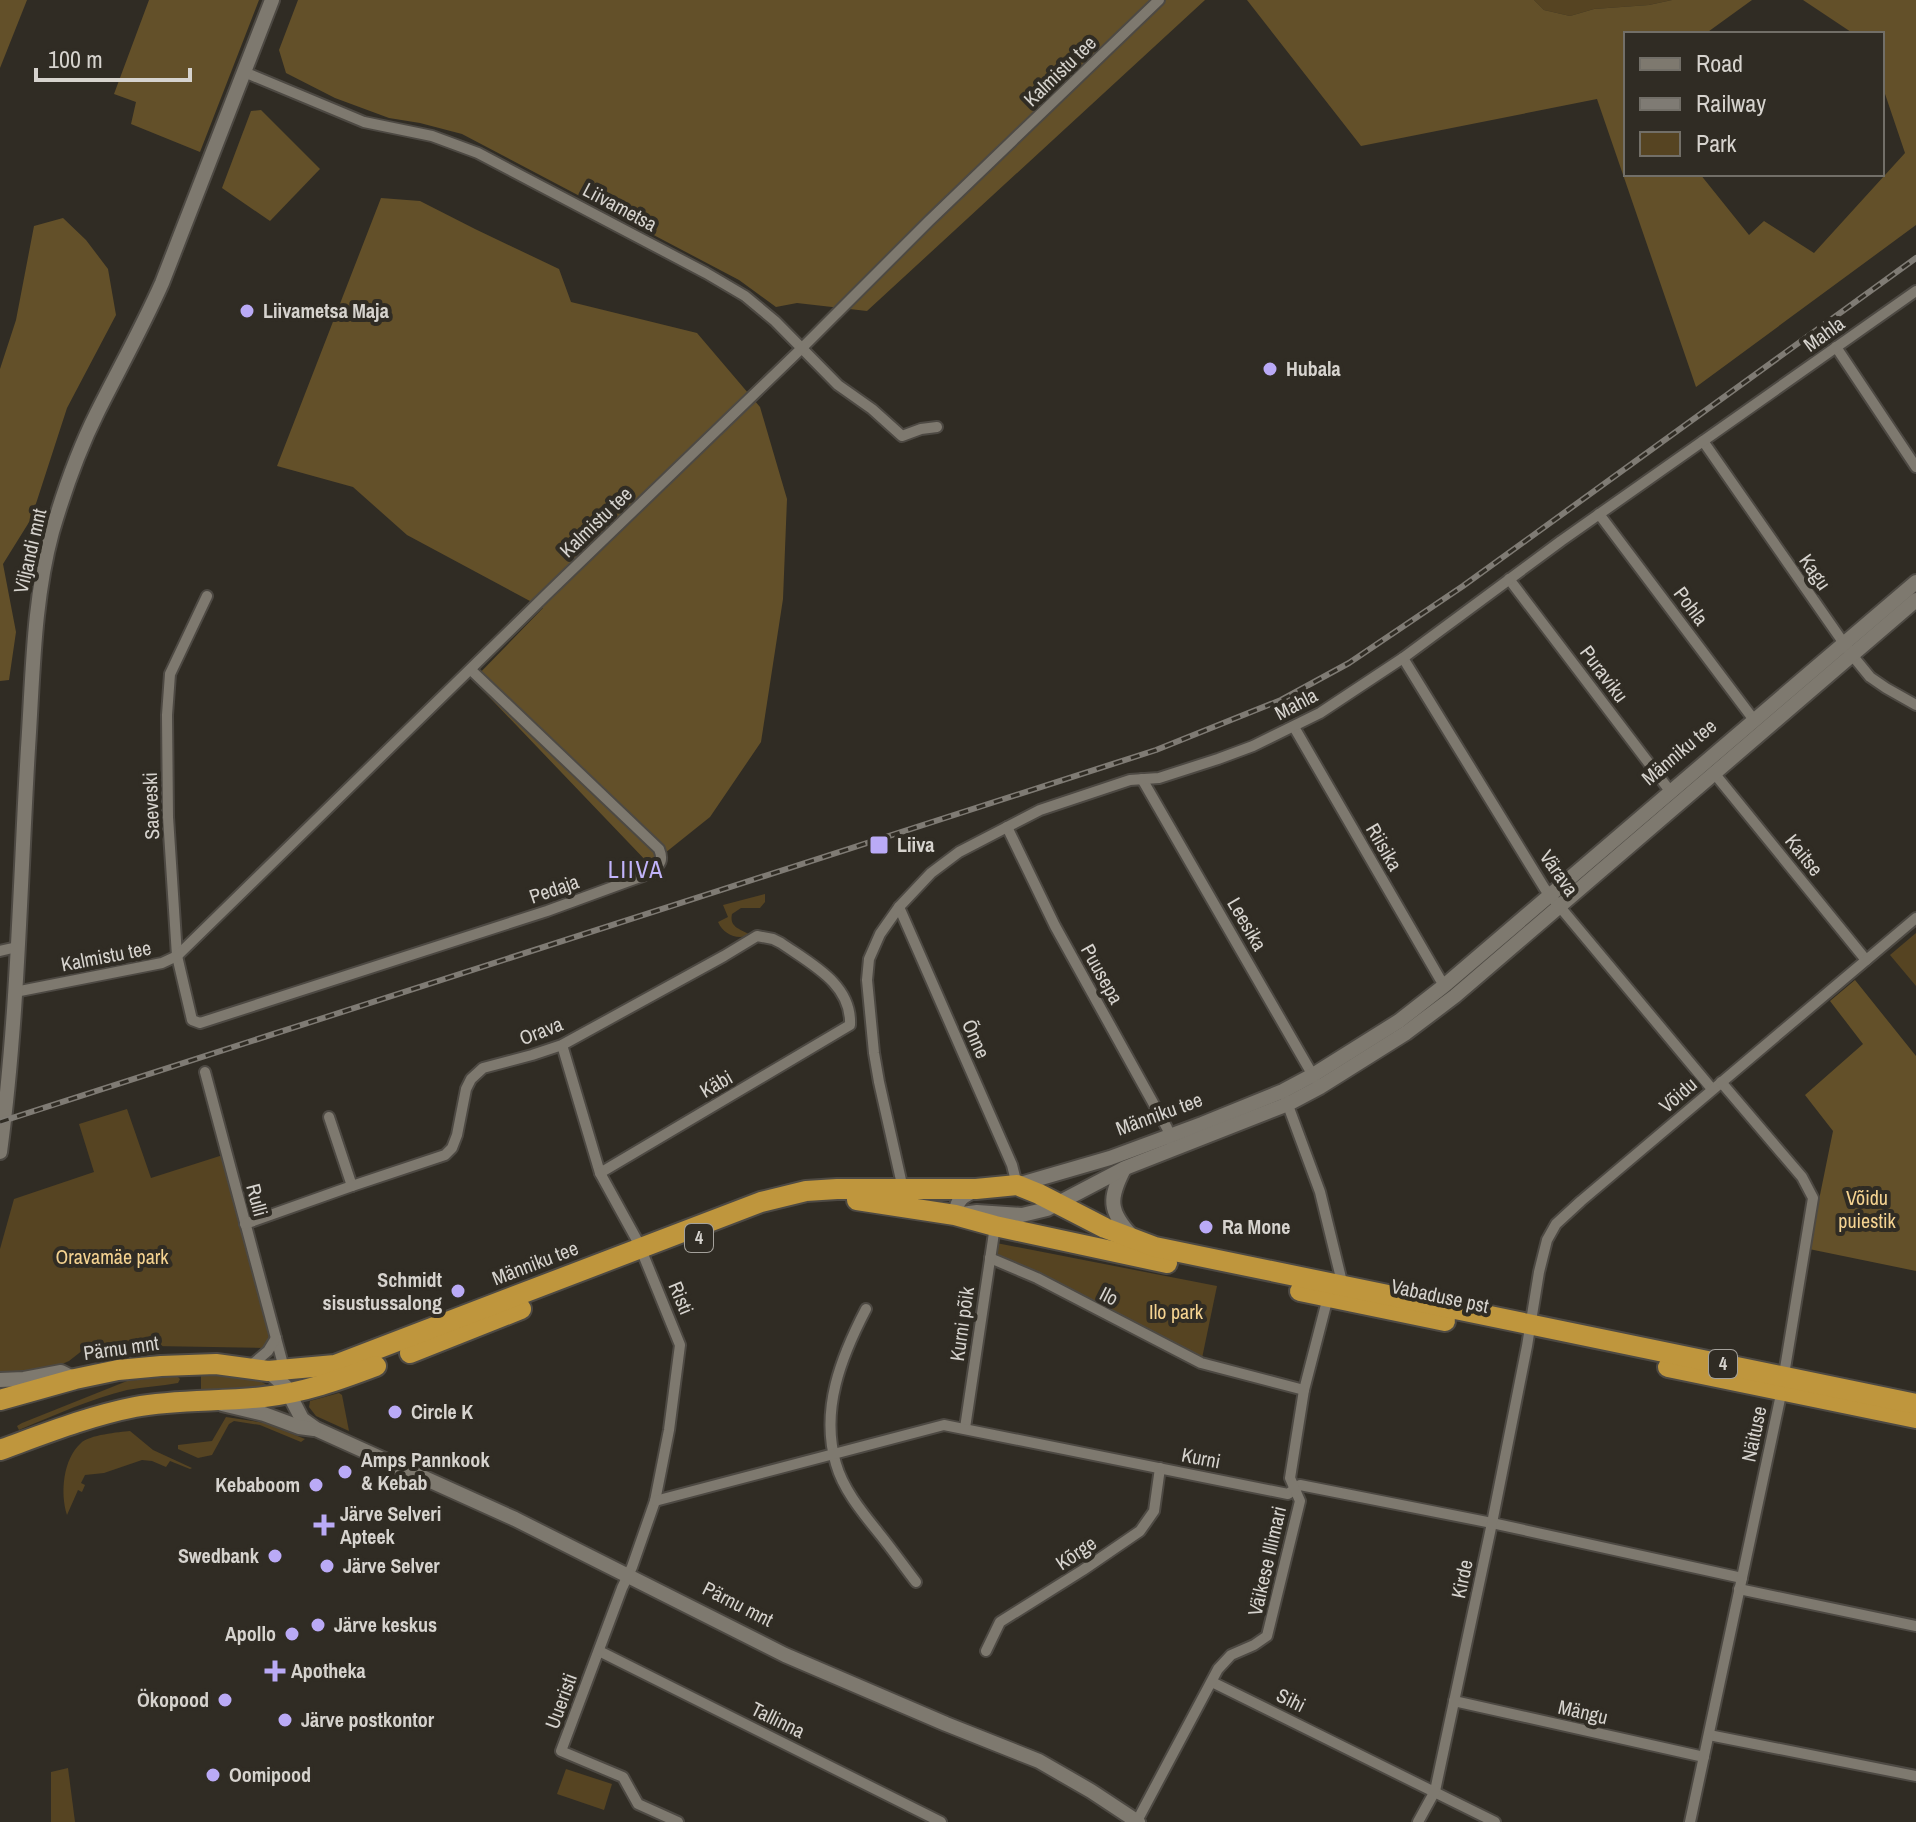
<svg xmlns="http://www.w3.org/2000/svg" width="1916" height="1822" viewBox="0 0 1916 1822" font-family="'Archivo Narrow',sans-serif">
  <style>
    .green { fill: #564422 }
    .forest { fill: #635029 }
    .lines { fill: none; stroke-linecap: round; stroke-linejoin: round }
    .street-casing { stroke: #4d4943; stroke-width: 14 }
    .secondary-casing { stroke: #4d4943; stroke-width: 18 }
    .highway-casing { stroke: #4d4943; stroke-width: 24 }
    .street { stroke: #7e796f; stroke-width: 10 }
    .secondary { stroke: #7e796f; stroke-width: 14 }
    .highway { stroke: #bf963d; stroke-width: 20 }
    .rail-casing { stroke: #7f7b74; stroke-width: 6 }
    .rail { stroke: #302c24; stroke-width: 3; stroke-dasharray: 9; stroke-linecap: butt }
    .poi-dot { fill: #baaaf6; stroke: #302c24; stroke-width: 3 }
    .labels { text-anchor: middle; stroke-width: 8; stroke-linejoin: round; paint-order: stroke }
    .shield { fill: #302c24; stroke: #a4a19b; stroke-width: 2 }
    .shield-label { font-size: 18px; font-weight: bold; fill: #d6d3ce }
    .street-label { font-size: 20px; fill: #d6d3ce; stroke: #302c24 }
    .poi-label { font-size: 20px; font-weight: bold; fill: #d6d3ce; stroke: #302c24; text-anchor: start }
    .park-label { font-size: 20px; fill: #f5d391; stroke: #302c24 }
    .quarter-label { font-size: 24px; letter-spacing: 2px; fill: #c2b4fb; stroke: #302c24 }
  </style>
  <rect width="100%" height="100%" fill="#302c24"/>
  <!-- green -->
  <g class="green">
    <path d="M 1534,0 L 1672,0 L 1649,5 L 1594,9 L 1570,16 L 1544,10 Z"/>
    <path d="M 765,894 L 765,902 L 760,908 L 741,908 L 732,914 C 729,928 741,929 750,935 C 737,940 724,935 718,922 L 728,917 L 723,905 Z"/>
    <path d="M 1916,933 L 1916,986 L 1890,955 Z"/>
    <path d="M 127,1109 L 151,1178 L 226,1154 L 245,1224 L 270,1341 L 263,1348 L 153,1346 L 122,1343 L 83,1350 L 69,1361 L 53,1368 L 9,1376 L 0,1372 L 0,1249 L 14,1199 L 94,1172 L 79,1124 Z"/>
    <path d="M 991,1242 L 1217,1286 L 1201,1363 L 990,1258 Z"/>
    <path d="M 201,1375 C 224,1376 250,1372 270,1387 L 247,1389 L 201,1389 Z"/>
    <path d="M 177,1376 L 180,1379 L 178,1383 C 161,1386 144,1387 127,1390 C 90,1399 55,1415 19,1430 L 17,1426 L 22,1423 L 127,1381 Z"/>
    <path d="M 339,1393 L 342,1395 L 349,1431 L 316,1416 L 309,1407 L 310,1401 Z"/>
    <path d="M 226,1417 L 265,1423 L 305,1439 L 301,1442 L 260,1425 L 234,1421 L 229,1424 L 212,1455 L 198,1458 L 178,1449 L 178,1445 L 212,1441 Z"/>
    <path d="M 130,1431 L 153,1450 L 192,1468 L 190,1469 L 170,1461 L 166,1467 L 152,1461 L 142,1460 L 104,1473 L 85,1475 L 81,1483 L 85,1485 L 82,1492 L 78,1490 L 67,1515 C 60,1493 63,1459 81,1443 C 89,1435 119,1432 130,1431 Z"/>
    <path d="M 68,1768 L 75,1822 L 51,1822 L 51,1772 Z"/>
    <path d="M 566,1769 L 612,1784 L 604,1810 L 557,1794 Z"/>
  </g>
  <!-- forest -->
  <g class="forest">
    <path d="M 0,0 L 27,0 L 0,68 Z"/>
    <path d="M 149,0 L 259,0 L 200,152 L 131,124 L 136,102 L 114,94 Z"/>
    <path d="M 298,0 L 1205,0 L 867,311 L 797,303 L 776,307 L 739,280 L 462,134 L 420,123 L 389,118 L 335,98 L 286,73 L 279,50 Z"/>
    <path d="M 1247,0 L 1534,0 L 1544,10 L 1570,16 L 1594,9 L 1649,5 L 1672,0 L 1752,0 L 1705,34 L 1626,34 L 1626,174 L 1700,174 L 1749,235 L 1764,221 L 1814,253 L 1905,153 L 1882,85 L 1882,34 L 1854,34 L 1803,0 L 1916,0 L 1916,225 L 1696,387 L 1597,99 L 1361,146 Z"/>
    <path d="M 261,110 L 320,169 L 270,221 L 222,188 L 251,111 Z"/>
    <path d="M 381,198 L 420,201 L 475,229 L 559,269 L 571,302 L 697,333 L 760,407 L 787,499 L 783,599 L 761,742 L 710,817 L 650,865 L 473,680 L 543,608 L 407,535 L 353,487 L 277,466 Z"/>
    <path d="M 63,218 L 86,240 L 108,269 L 116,315 L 67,408 L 31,519 L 3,564 L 16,632 L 9,680 L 0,681 L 0,369 L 16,320 L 34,226 Z"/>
    <path d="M 1855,980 L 1916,1056 L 1916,1271 L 1809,1249 L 1833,1131 L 1805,1095 L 1863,1044 L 1830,1001 Z"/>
  </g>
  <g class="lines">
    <!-- street casing -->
    <g class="street-casing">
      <g id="street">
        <path d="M 244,72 L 364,122 L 432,136 L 478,153 L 706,273 L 745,296 L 775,321 L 838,385 L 872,409 L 902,436 L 921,429 L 937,427"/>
        <path d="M 1836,347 L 1916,467"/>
        <path d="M 1703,441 L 1852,655 L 1870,677 L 1886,688 L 1916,705"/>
        <path d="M 1599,514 L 1754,720"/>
        <path d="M 1509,579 L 1670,791"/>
        <path d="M 207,596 L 170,674 L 167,715 L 168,817 L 177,956 L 192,1020 L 200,1023 L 547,911 L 651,873 C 660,864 664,861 659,849 L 471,670"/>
        <path d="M 1403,658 L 1545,889 L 1712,1089"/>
        <path d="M 1294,727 L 1440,979 L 1445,985"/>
        <path d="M 1714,773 L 1866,960"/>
        <path d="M 1142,779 L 1315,1079"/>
        <path d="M 1007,827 L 1055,926 L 1167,1128 L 1170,1136 L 1169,1140"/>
        <path d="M 899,907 L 1012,1165 L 1017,1185"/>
        <path d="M 0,951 L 17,947"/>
        <path d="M 15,992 L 162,963 L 177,956 L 547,594 L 802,348 L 929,221 L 1159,0"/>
        <path d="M 562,1045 L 600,1173 L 638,1242 L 680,1345 L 669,1430 L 655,1501 L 632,1567 L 622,1588 L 561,1751 L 623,1777 L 638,1804 L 678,1822"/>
        <path d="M 205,1072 L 285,1372"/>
        <path d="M 1286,1100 L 1320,1192 L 1341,1278 L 1339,1285"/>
        <path d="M 329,1117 L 352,1186"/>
        <path d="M 903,1189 L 879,1082 L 874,1053 L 867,980 L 869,959 L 880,934 L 899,907 L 931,873 L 959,852 L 1040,810 L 1130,780 L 1159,778 L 1218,759 L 1253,746 L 1320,713 L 1403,658 L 1561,541 L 1916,291"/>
        <path d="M 245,1224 L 352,1186 L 445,1155 L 452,1148 L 457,1135 L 466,1089 L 471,1079 L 483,1068 L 532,1055 L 562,1045 L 724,956 L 757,936 L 773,939 L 781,943 C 811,964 852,984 850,1025 L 600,1173"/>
        <path d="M 990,1258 L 1037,1278 L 1201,1363 L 1304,1390"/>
        <path d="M 866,1309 C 841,1357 820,1410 836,1464 C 843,1489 862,1512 878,1532 C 891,1548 903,1565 916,1582"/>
        <path d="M 248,1368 L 268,1351 L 276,1338"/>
        <path d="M 965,1428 L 995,1226"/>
        <path d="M 655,1501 L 944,1425 L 1288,1494 L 1300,1485 L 1492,1523 L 1742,1578"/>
        <path d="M 1739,1589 L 1916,1626"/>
        <path d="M 599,1651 L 941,1822"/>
        <path d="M 986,1651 L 1000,1622 L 1083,1570 L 1140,1531 L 1154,1511 L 1160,1468"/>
        <path d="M 1212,1682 L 1495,1822"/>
        <path d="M 1454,1701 L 1704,1757"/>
        <path d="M 1709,1735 L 1916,1776"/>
        <path d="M 1137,1821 L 1218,1669 L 1231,1655 L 1254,1645 L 1267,1636 L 1300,1501 L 1290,1478 L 1304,1390 L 1329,1293"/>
        <path d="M 1418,1822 L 1435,1791 L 1492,1523 L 1527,1346 L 1539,1272 L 1547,1240 L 1556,1224 L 1581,1201 L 1916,918"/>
        <path d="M 1690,1822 L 1780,1399 L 1813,1198 L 1802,1177 L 1721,1082"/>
      </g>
    </g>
    <!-- secondary casing -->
    <g class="secondary-casing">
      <g id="secondary">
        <path d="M 0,1152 C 18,1018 20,882 28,748 C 33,675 33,602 52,532 C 64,491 78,451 97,413 C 119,369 142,328 162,283 L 272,0"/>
        <path d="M 1124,1169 C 1109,1198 1108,1211 1132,1236"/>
        <path d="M 1017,1185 L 1110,1158 L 1202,1124 L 1283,1091 L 1313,1075 L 1399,1021 L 1445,985 L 1916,582"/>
        <path d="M 976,1190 C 962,1196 957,1199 955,1215 L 977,1212 L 1022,1215 L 1047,1209 L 1125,1168 L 1288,1104 L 1320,1087 L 1406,1033 L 1455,996 L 1916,600"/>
        <path d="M 268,1371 L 285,1386 L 302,1419 L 316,1429 L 515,1519 L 785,1655 L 946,1724 L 1039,1761 L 1091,1791 L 1138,1822"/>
        <path d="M 0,1380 L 24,1379 L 61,1372 L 75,1379"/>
        <path d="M 222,1404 L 264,1414 L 299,1427 L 314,1429"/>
      </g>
    </g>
    <!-- highway casing -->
    <g class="highway-casing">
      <g id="highway">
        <path d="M 857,1200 L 955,1215 L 995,1226 L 1167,1263"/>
        <path d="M 1300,1291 L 1445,1321"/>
        <path d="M 410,1353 L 521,1309"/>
        <path d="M 1668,1367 L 1916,1418"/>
        <path d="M 0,1400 L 75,1379 L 118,1370 L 161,1366 L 216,1364 L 268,1371 L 335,1365 L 761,1202 L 806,1191 L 837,1189 L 976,1189 L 1017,1185 L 1039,1194 L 1105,1228 L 1155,1247 L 1916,1404"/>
        <path d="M 0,1450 C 44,1434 89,1416 135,1407 C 177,1399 221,1402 264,1397 C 303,1393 339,1380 376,1366"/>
      </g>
    </g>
    <!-- street -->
    <use href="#street" class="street"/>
    <!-- secondary -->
    <use href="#secondary" class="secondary"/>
    <!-- highway -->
    <use href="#highway" class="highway"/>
    <!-- rail casing -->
    <g class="rail-casing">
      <path id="rail" d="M 0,1122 L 1156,750 L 1281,700 L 1349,663 L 1463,586 L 1916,258"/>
    </g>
    <!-- rail -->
    <use href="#rail" class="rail"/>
  </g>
  <!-- markers -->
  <g class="poi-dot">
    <circle cx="247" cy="311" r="8"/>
    <circle cx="1270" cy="369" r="8"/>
    <rect x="869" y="835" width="20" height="20" rx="4"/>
    <circle cx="1206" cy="1227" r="8"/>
    <circle cx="458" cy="1291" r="8"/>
    <circle cx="395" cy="1412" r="8"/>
    <circle cx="345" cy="1472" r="8"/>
    <circle cx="316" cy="1485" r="8"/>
    <path d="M320 1513h8v8h8v8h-8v8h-8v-8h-8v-8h8z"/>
    <circle cx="275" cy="1556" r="8"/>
    <circle cx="327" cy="1566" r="8"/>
    <circle cx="318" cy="1625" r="8"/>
    <circle cx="292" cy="1634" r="8"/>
    <path d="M271 1659h8v8h8v8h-8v8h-8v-8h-8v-8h8z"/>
    <circle cx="225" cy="1700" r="8"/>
    <circle cx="285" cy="1720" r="8"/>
    <circle cx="213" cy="1775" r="8"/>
  </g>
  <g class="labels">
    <!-- shield labels -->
    <g class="shield">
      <rect x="685" y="1224" width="28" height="28" rx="6"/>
      <rect x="1709" y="1350" width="28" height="28" rx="6"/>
    </g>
    <g class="shield-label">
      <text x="699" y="1244">4</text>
      <text x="1723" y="1370">4</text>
    </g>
    <!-- street labels -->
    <g class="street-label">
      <text transform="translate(1060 71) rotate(-44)" y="7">Kalmistu tee</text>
      <text transform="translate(620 207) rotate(28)" y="7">Liivametsa</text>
      <text transform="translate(1824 334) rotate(-36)" y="7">Mahla</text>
      <text transform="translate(596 522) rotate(-44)" y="7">Kalmistu tee</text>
      <text transform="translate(30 551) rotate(-77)" y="7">Viljandi mnt</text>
      <text transform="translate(1815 572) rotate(55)" y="7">Kagu</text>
      <text transform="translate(1691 606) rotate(53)" y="7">Pohla</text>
      <text transform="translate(1604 674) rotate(53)" y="7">Puraviku</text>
      <text transform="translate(1296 704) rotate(-28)" y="7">Mahla</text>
      <text transform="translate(1679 752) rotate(-40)" y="7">Männiku tee</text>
      <text transform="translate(151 806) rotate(-92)" y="7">Saeveski</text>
      <text transform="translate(1384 847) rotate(60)" y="7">Riisika</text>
      <text transform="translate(1804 855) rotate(51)" y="7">Kaitse</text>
      <text transform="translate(1559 873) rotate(55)" y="7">Värava</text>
      <text transform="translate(554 889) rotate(-19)" y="7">Pedaja</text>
      <text transform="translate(1247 924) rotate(60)" y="7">Leesika</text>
      <text transform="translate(106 956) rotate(-11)" y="7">Kalmistu tee</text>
      <text transform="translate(1102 974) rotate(61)" y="7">Puusepa</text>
      <text transform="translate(541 1031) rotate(-21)" y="7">Orava</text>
      <text transform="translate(976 1039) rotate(66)" y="7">Õnne</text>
      <text transform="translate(716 1084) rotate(-30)" y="7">Käbi</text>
      <text transform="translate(1678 1095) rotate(-41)" y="7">Võidu</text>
      <text transform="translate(1159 1114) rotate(-20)" y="7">Männiku tee</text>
      <text transform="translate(257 1200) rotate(75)" y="7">Rulli</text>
      <text transform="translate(535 1263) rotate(-21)" y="7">Männiku tee</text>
      <text transform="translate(1109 1296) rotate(27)" y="7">Ilo</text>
      <text transform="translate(1440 1296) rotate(12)" y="7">Vabaduse pst</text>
      <text transform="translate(681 1298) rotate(67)" y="7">Risti</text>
      <text transform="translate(962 1324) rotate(-82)" y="7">Kurni põik</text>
      <text transform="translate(121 1348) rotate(-8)" y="7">Pärnu mnt</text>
      <text transform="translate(1754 1434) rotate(-78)" y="7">Näituse</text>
      <text transform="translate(1201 1458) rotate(11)" y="7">Kurni</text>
      <text transform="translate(1076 1553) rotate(-34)" y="7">Kõrge</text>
      <text transform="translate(1267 1561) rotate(-77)" y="7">Väikese Illimari</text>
      <text transform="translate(1462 1579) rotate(-78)" y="7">Kirde</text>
      <text transform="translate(738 1604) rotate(27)" y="7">Pärnu mnt</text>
      <text transform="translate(1291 1700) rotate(26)" y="7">Sihi</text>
      <text transform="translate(561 1701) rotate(-70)" y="7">Uueristi</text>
      <text transform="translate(1583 1712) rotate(13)" y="7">Mängu</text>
      <text transform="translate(778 1720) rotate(26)" y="7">Tallinna</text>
    </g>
    <!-- poi labels -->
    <g class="poi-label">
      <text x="263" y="318">Liivametsa Maja</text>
      <text x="1286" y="376">Hubala</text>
      <text x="897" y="852">Liiva</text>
      <text x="1222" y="1234">Ra Mone</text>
      <text x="442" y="1287" text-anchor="end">Schmidt<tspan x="442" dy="23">sisustussalong</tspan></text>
      <text x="411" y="1419">Circle K</text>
      <text x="361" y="1467">Amps Pannkook<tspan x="361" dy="23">&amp; Kebab</tspan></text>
      <text x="300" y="1492" text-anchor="end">Kebaboom</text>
      <text x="340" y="1521">Järve Selveri<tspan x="340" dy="23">Apteek</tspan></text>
      <text x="259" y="1563" text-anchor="end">Swedbank</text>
      <text x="343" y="1573">Järve Selver</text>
      <text x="334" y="1632">Järve keskus</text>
      <text x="276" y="1641" text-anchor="end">Apollo</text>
      <text x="291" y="1678">Apotheka</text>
      <text x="209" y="1707" text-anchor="end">Ökopood</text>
      <text x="301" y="1727">Järve postkontor</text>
      <text x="229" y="1782">Oomipood</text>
    </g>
    <!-- park labels -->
    <g class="park-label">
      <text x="1867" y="1205">Võidu<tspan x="1867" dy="23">puiestik</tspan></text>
      <text x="112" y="1264">Oravamäe park</text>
      <text x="1176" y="1319">Ilo park</text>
    </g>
    <!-- quarter labels -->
    <g class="quarter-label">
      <text x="636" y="878">LIIVA</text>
    </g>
  </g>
  <!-- legend -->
  <rect x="1624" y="32" width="260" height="144" fill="#302c24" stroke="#726f68" stroke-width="2"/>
  <rect x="1640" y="58" width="40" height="12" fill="#7e796f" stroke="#726f68" stroke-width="2"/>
  <text x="1696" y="72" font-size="24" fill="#d6d3ce">Road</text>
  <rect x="1640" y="98" width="40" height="12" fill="#7f7b74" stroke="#726f68" stroke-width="2"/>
  <text x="1696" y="112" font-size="24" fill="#d6d3ce">Railway</text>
  <rect x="1640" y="132" width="40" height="24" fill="#564422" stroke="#726f68" stroke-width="2"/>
  <text x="1696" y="152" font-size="24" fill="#d6d3ce">Park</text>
  <!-- scale -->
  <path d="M36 68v12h154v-12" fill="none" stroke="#d6d3ce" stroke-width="4"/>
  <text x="48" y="68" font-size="24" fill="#d6d3ce" stroke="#302c24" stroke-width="6" paint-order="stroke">100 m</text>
</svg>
